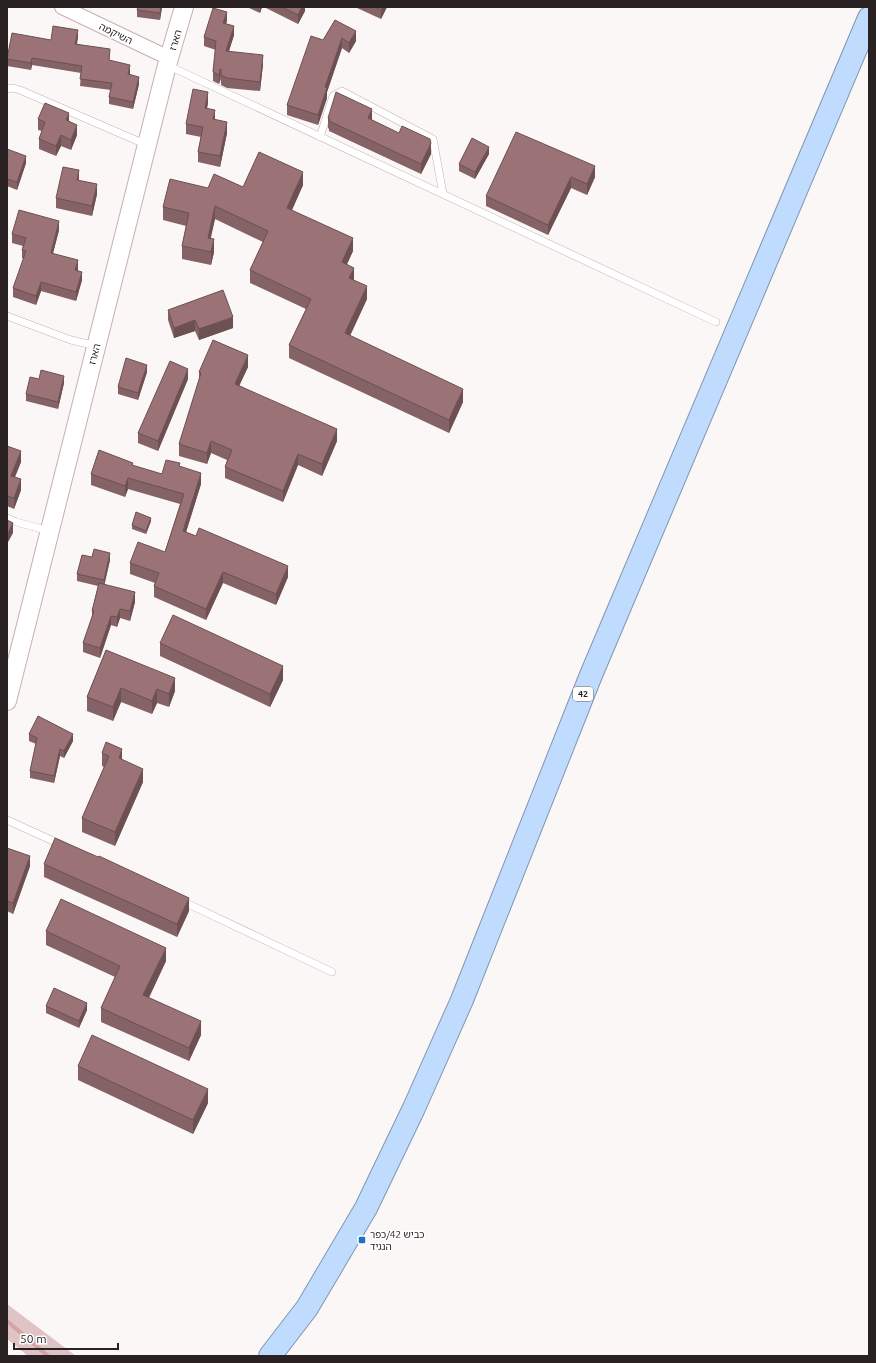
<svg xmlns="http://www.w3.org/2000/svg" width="876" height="1363" viewBox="0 0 876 1363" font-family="Ubuntu,'Noto Sans Hebrew',sans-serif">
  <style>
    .green { fill: #e0c3c5 }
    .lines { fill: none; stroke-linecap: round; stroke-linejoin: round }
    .stream { stroke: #d1a5a8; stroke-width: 4 }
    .service-casing { stroke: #c7afb0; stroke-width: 8 }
    .minor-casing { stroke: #c7afb0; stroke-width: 16 }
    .tertiary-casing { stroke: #c7afb0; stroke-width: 20 }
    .trunk-casing { stroke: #8095b0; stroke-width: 24 }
    .service { stroke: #fff; stroke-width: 7 }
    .minor { stroke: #fff; stroke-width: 14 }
    .tertiary { stroke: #fff; stroke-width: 18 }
    .trunk { stroke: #bfdcfe; stroke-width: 22 }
    .wall { fill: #856265 }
    .shaded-wall { fill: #6c5052 }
    .building { fill: #9b7275; stroke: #6c5052 }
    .poi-dot { fill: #1f70be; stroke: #fff; stroke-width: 1.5 }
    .labels { text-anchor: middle; stroke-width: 3; stroke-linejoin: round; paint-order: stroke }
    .shield { fill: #fff; stroke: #6a6464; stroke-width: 1 }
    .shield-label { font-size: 9px; font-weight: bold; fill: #2a2122 }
    .street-label { font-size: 10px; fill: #2a2122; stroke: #fff }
    .poi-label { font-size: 10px; fill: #2a2122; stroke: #fff; text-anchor: start }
  </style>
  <rect width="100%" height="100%" fill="#fcf7f7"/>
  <!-- green -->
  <path class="green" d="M 7,1304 L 76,1356 L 28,1356 L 7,1339 Z"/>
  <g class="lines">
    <!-- stream -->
    <path class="stream" d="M 7,1321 L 48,1356"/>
    <!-- service casing -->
    <g class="service-casing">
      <g id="service">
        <path d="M 167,65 L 716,322"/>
        <path d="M 7,89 L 13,88 L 20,90 L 147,145"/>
        <path d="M 320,137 L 333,96 L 342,91 L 433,139 L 443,194"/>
        <path d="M 7,316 L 71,340 L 96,346"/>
        <path d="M 7,518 L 16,522 L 49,531"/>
        <path d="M 7,820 L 62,845"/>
        <path d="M 182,901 L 332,972"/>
      </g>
    </g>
    <!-- minor casing -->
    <g class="minor-casing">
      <path id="minor" d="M 62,7 L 169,58"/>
    </g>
    <!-- tertiary casing -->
    <g class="tertiary-casing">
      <path id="tertiary" d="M 7,701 L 167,65 L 184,7"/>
    </g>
    <!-- trunk casing -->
    <g class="trunk-casing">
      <path id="trunk" d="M 270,1356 L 307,1308 L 366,1208 L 414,1108 L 462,1000 L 591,675 L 869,18"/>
    </g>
    <!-- service -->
    <use href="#service" class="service"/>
    <!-- minor -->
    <use href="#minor" class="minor"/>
    <!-- tertiary -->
    <use href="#tertiary" class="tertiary"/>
    <!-- trunk -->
    <use href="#trunk" class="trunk"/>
  </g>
  <!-- wall -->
  <g class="wall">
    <path d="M 162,7 L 160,20 L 137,17 L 137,10 Z"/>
    <path d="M 247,7 L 262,7 L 260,13 Z"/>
    <path d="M 264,7 L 305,7 L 305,11 L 298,24 Z"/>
    <path d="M 355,7 L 387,7 L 381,19 Z"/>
    <path d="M 335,20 L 356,41 L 349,53 L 342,48 L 327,92 L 327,98 L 318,125 L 287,115 L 287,105 Z"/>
    <path d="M 227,21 L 226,23 L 234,35 L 229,51 L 263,64 L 260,91 L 227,88 L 221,85 L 221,79 L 219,84 L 213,81 L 213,72 L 216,50 L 204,46 L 204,37 Z"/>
    <path d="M 78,37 L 77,44 L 110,56 L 109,60 L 130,72 L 130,74 L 139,84 L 133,109 L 109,104 L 109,97 L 111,90 L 80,86 L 81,73 L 32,65 L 31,70 L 7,66 L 7,59 L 51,40 Z"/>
    <path d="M 208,103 L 207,108 L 215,120 L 227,133 L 220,167 L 198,162 L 198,152 L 201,137 L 186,134 L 186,124 Z"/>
    <path d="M 328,118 L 372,119 L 372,120 L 431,154 L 421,174 L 329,131 L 329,129 L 328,128 Z"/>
    <path d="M 38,119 L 69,122 L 77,135 L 71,150 L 61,146 L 56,156 L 39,149 L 39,139 L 42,131 L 38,130 Z"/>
    <path d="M 7,149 L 26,163 L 17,190 L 7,186 Z"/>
    <path d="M 489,154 L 475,179 L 459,171 L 459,164 Z"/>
    <path d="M 595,166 L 595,177 L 587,195 L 571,188 L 548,235 L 486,206 L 486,196 Z"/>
    <path d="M 303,185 L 292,210 L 353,251 L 347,264 L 354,280 L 367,299 L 350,336 L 463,402 L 449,433 L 289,358 L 289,345 L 306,309 L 250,283 L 250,270 L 263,242 L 215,219 L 210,238 L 214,252 L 211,265 L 182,259 L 182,246 L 186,226 L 163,220 L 163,207 L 208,188 L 243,187 Z"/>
    <path d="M 97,194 L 92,216 L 56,208 L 56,198 Z"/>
    <path d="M 59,230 L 53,253 L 78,269 L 78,270 L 82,280 L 76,301 L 41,291 L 36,305 L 13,297 L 13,288 L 24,259 L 22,258 L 22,250 L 23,246 L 12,243 L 12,234 Z"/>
    <path d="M 168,310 L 233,328 L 199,340 L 195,331 L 174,338 L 168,320 Z"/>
    <path d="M 248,367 L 239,385 L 337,441 L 322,476 L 298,465 L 283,502 L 225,478 L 225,467 L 227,460 L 211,453 L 207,464 L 179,456 L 179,444 L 199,381 L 199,372 Z"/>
    <path d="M 147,372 L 138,400 L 118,394 L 118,387 Z"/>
    <path d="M 188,379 L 158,451 L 138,443 L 138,433 Z"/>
    <path d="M 64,383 L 58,409 L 26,401 L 26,394 Z"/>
    <path d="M 7,446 L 21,462 L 15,477 L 21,490 L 14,509 L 7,506 Z"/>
    <path d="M 133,466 L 162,474 L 180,467 L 201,484 L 186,532 L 288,577 L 276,605 L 223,583 L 206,620 L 154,597 L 154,586 L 155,583 L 130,574 L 130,563 L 165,552 L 180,504 L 128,489 L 125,497 L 91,485 L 91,474 Z"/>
    <path d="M 151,521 L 146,534 L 132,529 L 132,525 Z"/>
    <path d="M 110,560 L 104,584 L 135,602 L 130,621 L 120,618 L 117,627 L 111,625 L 100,658 L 83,652 L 83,643 L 92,617 L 92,611 L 98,586 L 77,581 L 77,574 Z"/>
    <path d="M 160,643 L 283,680 L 270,707 L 160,656 Z"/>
    <path d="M 106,650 L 175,691 L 169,707 L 157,703 L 152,714 L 121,702 L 113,721 L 87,711 L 87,697 Z"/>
    <path d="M 29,734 L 73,741 L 64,758 L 60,756 L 54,783 L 30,778 L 30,771 L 36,744 L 29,741 Z"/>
    <path d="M 102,753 L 122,760 L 143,782 L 115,846 L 82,832 L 82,818 L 104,767 L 102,766 Z"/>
    <path d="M 7,848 L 30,866 L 13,914 L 7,911 Z"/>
    <path d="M 44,864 L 189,911 L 177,937 L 44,877 Z"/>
    <path d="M 46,931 L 166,961 L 149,998 L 201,1035 L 189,1061 L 101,1022 L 101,1008 L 115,977 L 46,945 Z"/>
    <path d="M 46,1006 L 87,1010 L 79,1028 L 46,1013 Z"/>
    <path d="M 78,1066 L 208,1103 L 193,1134 L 78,1080 Z"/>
  </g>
  <!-- shaded-wall -->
  <g class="shaded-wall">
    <path d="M 8,7 L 8,16 L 7,20 L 7,9 Z"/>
    <path d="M 161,7 L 162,7 L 160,20 L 160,13 Z"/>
    <path d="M 260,7 L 262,7 L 260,13 Z"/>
    <path d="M 302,7 L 305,7 L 305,11 L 298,24 L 298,15 Z"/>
    <path d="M 383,7 L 387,7 L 381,19 L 381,10 Z"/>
    <path d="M 227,12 L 227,21 L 223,32 L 223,23 Z"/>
    <path d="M 234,26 L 234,35 L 226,60 L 226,51 Z"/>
    <path d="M 78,30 L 78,37 L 75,51 L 75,44 Z"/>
    <path d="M 356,31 L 356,41 L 349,53 L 349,43 Z"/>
    <path d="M 342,38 L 342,48 L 327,92 L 327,98 L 318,125 L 318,115 L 325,87 Z"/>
    <path d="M 263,55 L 263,64 L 260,91 L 260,82 Z"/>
    <path d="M 32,58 L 32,65 L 31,70 L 31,63 Z"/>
    <path d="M 130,65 L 130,72 L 128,81 L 128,74 Z"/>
    <path d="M 220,69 L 220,79 L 219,84 L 219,75 Z"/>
    <path d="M 139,77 L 139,84 L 133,109 L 133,102 Z"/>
    <path d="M 208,92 L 208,103 L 205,118 L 205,108 Z"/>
    <path d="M 372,109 L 372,119 L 368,128 L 368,118 Z"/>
    <path d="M 215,110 L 215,120 L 213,119 Z"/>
    <path d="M 69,113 L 69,123 L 66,120 Z"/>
    <path d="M 227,122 L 227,133 L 220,167 L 220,156 Z"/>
    <path d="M 77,125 L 77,135 L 71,150 L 71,140 Z"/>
    <path d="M 61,135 L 61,146 L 56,156 L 56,146 Z"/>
    <path d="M 431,143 L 431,154 L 421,174 L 421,164 Z"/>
    <path d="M 489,147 L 489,154 L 475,179 L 475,172 Z"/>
    <path d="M 26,156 L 26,163 L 17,190 L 17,182 Z"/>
    <path d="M 595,166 L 595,177 L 587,195 L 587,184 Z"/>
    <path d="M 79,170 L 79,180 L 77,180 Z"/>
    <path d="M 303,172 L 303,185 L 287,221 L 287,208 Z"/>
    <path d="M 571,177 L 571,188 L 548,235 L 548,225 Z"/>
    <path d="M 97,184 L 97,194 L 92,216 L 92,206 Z"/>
    <path d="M 215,206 L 215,219 L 208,251 L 208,238 Z"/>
    <path d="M 59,221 L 59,230 L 51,261 L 51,253 Z"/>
    <path d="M 353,238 L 353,251 L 342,275 L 342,262 Z"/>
    <path d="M 214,239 L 214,252 L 211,265 L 211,252 Z"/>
    <path d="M 78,260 L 78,269 L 75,278 L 75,270 Z"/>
    <path d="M 354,268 L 354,281 L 349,278 Z"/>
    <path d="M 82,272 L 82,280 L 76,301 L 76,292 Z"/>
    <path d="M 41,282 L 41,291 L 36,305 L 36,296 Z"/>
    <path d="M 367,286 L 367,299 L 345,346 L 345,333 Z"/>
    <path d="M 233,317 L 233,328 L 199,340 L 199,329 Z"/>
    <path d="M 195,320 L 195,331 L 174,338 L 174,328 Z"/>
    <path d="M 248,355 L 248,367 L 235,395 L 235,384 Z"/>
    <path d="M 147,365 L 147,372 L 138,400 L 138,393 Z"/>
    <path d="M 188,369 L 188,379 L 158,451 L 158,441 Z"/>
    <path d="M 64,376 L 64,383 L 58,409 L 58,402 Z"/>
    <path d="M 463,389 L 463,402 L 449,433 L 449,420 Z"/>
    <path d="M 337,429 L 337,441 L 322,476 L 322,464 Z"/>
    <path d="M 211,441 L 211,453 L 207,464 L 207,453 Z"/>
    <path d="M 21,451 L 21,462 L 11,486 L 11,476 Z"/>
    <path d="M 298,454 L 298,465 L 283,502 L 283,491 Z"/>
    <path d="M 201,473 L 201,484 L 183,542 L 183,531 Z"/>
    <path d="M 128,478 L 128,489 L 125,497 L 125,486 Z"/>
    <path d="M 21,479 L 21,490 L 14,509 L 14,498 Z"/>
    <path d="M 151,518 L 151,521 L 146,534 L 146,531 Z"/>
    <path d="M 13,523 L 13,533 L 7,544 L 7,535 Z"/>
    <path d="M 110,553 L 110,560 L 104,587 L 104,580 Z"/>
    <path d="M 288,566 L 288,577 L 276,605 L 276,594 Z"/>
    <path d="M 223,572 L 223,583 L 206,620 L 206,609 Z"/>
    <path d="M 135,592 L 135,602 L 130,621 L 130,611 Z"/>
    <path d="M 120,609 L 120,618 L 117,627 L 117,617 Z"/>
    <path d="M 111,616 L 111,625 L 100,658 L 100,648 Z"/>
    <path d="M 283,666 L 283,680 L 270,707 L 270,694 Z"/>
    <path d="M 175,678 L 175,691 L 169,707 L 169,694 Z"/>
    <path d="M 121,688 L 121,702 L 113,721 L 113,707 Z"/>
    <path d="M 157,689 L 157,703 L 152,714 L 152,701 Z"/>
    <path d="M 73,734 L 73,741 L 64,758 L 64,751 Z"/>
    <path d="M 60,749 L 60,756 L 54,783 L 54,776 Z"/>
    <path d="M 122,749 L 122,763 L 119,758 Z"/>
    <path d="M 143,769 L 143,782 L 115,846 L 115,832 Z"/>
    <path d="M 30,856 L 30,866 L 13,914 L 13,903 Z"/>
    <path d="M 189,898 L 189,911 L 177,937 L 177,924 Z"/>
    <path d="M 166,948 L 166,961 L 143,1009 L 143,995 Z"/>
    <path d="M 87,1003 L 87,1010 L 79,1028 L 79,1021 Z"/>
    <path d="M 201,1021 L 201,1035 L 189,1061 L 189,1048 Z"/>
    <path d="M 208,1089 L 208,1103 L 193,1134 L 193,1120 Z"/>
  </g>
  <!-- building -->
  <g class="building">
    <path d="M 138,7 L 161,7 L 160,13 L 137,10 Z"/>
    <path d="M 282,7 L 302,7 L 298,15 Z"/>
    <path d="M 375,7 L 383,7 L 381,10 Z"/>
    <path d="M 213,8 L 227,12 L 223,23 L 234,26 L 226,51 L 263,55 L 260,82 L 227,78 L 221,75 L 221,69 L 220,69 L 219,75 L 213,72 L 216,41 L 204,37 Z"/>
    <path d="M 335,20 L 356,31 L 349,43 L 342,38 L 325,87 L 327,88 L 318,115 L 287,105 L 311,36 L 323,40 Z"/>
    <path d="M 53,26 L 78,30 L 75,44 L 110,49 L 109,60 L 130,65 L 128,74 L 139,77 L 133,102 L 109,97 L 112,83 L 80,79 L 82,66 L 32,58 L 31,63 L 7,59 L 12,33 L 51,40 Z"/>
    <path d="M 193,89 L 208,92 L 205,108 L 215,110 L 213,119 L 227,122 L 220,156 L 198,152 L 203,127 L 186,124 Z"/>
    <path d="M 336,92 L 372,109 L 368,118 L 399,133 L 402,126 L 430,139 L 431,143 L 421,164 L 329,121 L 330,119 L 328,118 Z"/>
    <path d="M 45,103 L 69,113 L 66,120 L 77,125 L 71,140 L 61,135 L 56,146 L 39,139 L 45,122 L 38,119 Z"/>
    <path d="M 516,132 L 595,166 L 587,184 L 571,177 L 548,225 L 486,196 Z"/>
    <path d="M 472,138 L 489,147 L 475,172 L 459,164 Z"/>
    <path d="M 7,149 L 26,156 L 17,182 L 7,179 Z"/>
    <path d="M 259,152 L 303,172 L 287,208 L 353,238 L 342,262 L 354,268 L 349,278 L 367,286 L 345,333 L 463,389 L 449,420 L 289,345 L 311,299 L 250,270 L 268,231 L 215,206 L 208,238 L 214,239 L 211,252 L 182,246 L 189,213 L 163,207 L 170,179 L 208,188 L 214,174 L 243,187 Z"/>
    <path d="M 63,167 L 79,170 L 77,180 L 97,184 L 92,206 L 56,198 Z"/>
    <path d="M 19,210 L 59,221 L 51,253 L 78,260 L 75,270 L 82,272 L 76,292 L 41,282 L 36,296 L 13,288 L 26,251 L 22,250 L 26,238 L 12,234 Z"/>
    <path d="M 223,290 L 233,317 L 199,329 L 195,320 L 174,328 L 168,310 Z"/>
    <path d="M 213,340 L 248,355 L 235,384 L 337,429 L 322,464 L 298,454 L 283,491 L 225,467 L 232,450 L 211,441 L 207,453 L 179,444 L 201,373 L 199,372 Z"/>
    <path d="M 126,358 L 147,365 L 138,393 L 118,387 Z"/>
    <path d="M 170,361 L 188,369 L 158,441 L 138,433 Z"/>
    <path d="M 41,370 L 64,376 L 58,402 L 26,394 L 30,377 L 39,379 Z"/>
    <path d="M 7,446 L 21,451 L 11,476 L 21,479 L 14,498 L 7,496 Z"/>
    <path d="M 99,450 L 133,463 L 132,465 L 162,474 L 166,460 L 180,463 L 179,466 L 201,473 L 183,531 L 196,536 L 199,528 L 288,566 L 276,594 L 223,572 L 206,609 L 154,586 L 159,573 L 130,563 L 138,542 L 165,552 L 184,494 L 128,478 L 125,486 L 91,474 Z"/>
    <path d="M 136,512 L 151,518 L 146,531 L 132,525 Z"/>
    <path d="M 7,520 L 13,523 L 7,535 Z"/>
    <path d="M 94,549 L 110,553 L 104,580 L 77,574 L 82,555 L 92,557 Z"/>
    <path d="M 99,583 L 135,592 L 130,611 L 120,609 L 117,617 L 111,616 L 100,648 L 83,643 L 94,611 L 92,611 Z"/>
    <path d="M 173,615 L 283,666 L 270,694 L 160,643 Z"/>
    <path d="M 106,650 L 175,678 L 169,694 L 157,689 L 152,701 L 121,688 L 113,707 L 87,697 Z"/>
    <path d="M 38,716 L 73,734 L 64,751 L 60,749 L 54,776 L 30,771 L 37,738 L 29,734 Z"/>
    <path d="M 106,742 L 122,749 L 119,758 L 143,769 L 115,832 L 82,818 L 109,756 L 102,753 Z"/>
    <path d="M 55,838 L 98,857 L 99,856 L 189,898 L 177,924 L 44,864 Z"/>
    <path d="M 7,848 L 30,856 L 13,903 L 7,901 Z"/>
    <path d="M 61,899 L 166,948 L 143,995 L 201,1021 L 189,1048 L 101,1008 L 120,966 L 46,931 Z"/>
    <path d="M 54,988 L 87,1003 L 79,1021 L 46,1006 Z"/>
    <path d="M 92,1035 L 208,1089 L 193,1120 L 78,1066 Z"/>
  </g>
  <!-- markers -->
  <rect class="poi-dot" x="358" y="1236" width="8" height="8" rx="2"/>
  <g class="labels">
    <!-- shield labels -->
    <rect class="shield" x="573" y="687" width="20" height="14" rx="3"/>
    <g class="shield-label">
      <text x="583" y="697">42</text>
    </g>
    <!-- street labels -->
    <g class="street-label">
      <text transform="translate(116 33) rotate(26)" y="4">השיקמה</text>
      <text transform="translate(175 40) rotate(-73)" y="4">הארז</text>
      <text transform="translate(94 354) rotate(-76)" y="4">הארז</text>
    </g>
    <!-- poi labels -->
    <g class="poi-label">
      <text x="370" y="1238">כביש 42/כפר<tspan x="370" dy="12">הנגיד</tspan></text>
    </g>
  </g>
  <!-- border -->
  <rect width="876" height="1363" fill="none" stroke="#2a2122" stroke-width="16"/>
  <!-- scale -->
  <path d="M14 1343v6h104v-6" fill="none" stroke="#2a2122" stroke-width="2"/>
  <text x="20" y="1343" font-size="12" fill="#2a2122" stroke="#ffffff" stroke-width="3" paint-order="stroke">50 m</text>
</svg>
